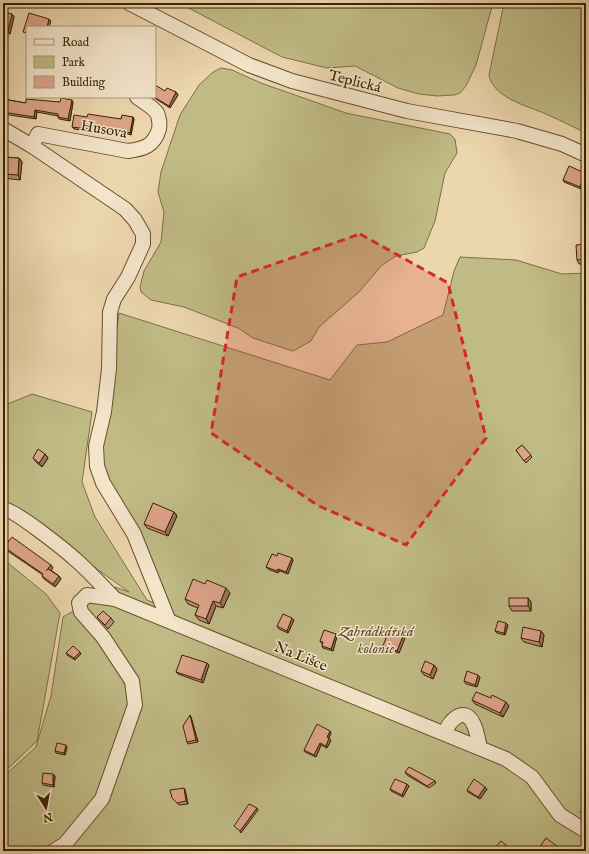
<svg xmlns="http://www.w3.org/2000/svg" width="589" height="854" viewBox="0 0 589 854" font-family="'IM FELL English',serif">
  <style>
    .green { fill: #c0bb85; stroke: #7e6f43 }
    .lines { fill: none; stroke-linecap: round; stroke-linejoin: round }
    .minor-casing { stroke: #67502c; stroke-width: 16 }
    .minor { stroke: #f3e4ca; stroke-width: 14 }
    .wall { fill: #bd8d77; stroke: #3b2301 }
    .shaded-wall { fill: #9a7361; stroke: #3b2301 }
    .building { fill: #dca48a; stroke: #3b2301 }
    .marked { fill: #d62828; fill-opacity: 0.2; stroke: #d62828; stroke-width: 3; stroke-dasharray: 8 5; stroke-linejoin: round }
    .labels { text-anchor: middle; stroke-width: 3; stroke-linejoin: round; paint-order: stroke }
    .street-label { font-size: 15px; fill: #3b2301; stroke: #f3e4ca }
    .park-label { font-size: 15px; font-style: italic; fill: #5c4922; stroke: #f3e4ca }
  </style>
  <rect width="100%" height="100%" fill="#ecd6ae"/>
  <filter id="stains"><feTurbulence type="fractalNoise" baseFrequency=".005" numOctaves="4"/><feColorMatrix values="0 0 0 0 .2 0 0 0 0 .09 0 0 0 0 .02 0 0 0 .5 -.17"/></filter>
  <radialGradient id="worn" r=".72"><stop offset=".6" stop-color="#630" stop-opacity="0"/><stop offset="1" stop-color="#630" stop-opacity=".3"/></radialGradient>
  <!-- green -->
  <g class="green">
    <path d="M 179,3 L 493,3 L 476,65 L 466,86 L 460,93 L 454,95 L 437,96 L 419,94 L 398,88 L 355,66 L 327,68 L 282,57 Z"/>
    <path d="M 504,3 L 586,3 L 586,133 C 573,127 560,120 546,114 C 528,106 493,98 489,75 Z"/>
    <path d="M 221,68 L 232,70 L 261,83 L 346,113 L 450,134 L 455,139 L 457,153 L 445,173 L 435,221 L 424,248 L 417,252 L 396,256 L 382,265 L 359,292 L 319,327 L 311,341 L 293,351 L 253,338 L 238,328 L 184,307 L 151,300 L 141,292 L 140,287 L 144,271 L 161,242 L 164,212 L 158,192 L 161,172 L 180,115 L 199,85 L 213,72 Z"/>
    <path d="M 460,257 L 516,260 L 562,274 L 586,273 L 586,851 L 3,851 L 3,777 L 36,747 L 51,696 L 63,617 L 115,587 L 129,592 L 9,506 L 3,506 L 3,406 L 32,394 L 92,412 L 82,482 L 95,517 L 147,600 L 168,609 L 103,466 L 102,445 L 119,313 L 330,380 L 357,345 L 387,342 L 443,315 L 454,271 Z"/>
    <path d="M 3,559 L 46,594 L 60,613 L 37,741 L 3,773 Z"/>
  </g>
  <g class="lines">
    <!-- minor casing -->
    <g class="minor-casing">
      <g id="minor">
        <path d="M 129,3 L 249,65 L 292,81 L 407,111 L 517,131 L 562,144 L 586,155"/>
        <path d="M 3,129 L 32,146 L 38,134 L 128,151 C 144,149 154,146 159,129 C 160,125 159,117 157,113 C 153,107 142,101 137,97"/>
        <path d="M 32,146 L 125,209 L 135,220 L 143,234 L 143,244 L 128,277 L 114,299 L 110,312 L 109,369 L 104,412 L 96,446 L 97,466 L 103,483 L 134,534 L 168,619"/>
        <path d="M 3,509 C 14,509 65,550 76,560 C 90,572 102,586 115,599 L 506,759 L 532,777 L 560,815 L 586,831"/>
        <path d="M 445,733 C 449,721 464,705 473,723 C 477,730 478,740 480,748"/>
        <path d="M 54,851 L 65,844 L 102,799 L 135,705 L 132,681 L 103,637 L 81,612 L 79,603 L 87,595 L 115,599"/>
      </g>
    </g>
    <!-- minor -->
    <use href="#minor" class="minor"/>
  </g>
  <!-- wall -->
  <g class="wall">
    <path d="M 3,12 L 12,14 L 14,17 L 10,34 L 3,33 Z"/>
    <path d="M 165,91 L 176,92 L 178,95 L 170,108 L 153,97 L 155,97 Z"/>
    <path d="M 3,99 L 26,103 L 73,102 L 70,121 L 59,119 L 58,117 L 58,116 L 37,112 L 36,119 L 3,114 Z"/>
    <path d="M 87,117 L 121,119 L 133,117 L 134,119 L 131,135 L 125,133 L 125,136 L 74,129 L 72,127 Z"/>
    <path d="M 3,157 L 19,158 L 22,162 L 20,180 L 3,178 Z"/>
    <path d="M 585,173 L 586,177 L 581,189 L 564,182 L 563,180 Z"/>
    <path d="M 586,244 L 586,264 L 579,264 L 577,260 Z"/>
    <path d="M 522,445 L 532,457 L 526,463 L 516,450 Z"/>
    <path d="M 45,454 L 48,458 L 42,467 L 36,462 L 33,458 Z"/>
    <path d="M 174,512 L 177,516 L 168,536 L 147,528 L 144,524 Z"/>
    <path d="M 4,547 L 51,565 L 53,568 L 51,570 L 59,576 L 61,579 L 55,587 L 44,579 L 42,576 L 43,575 L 6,550 Z"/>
    <path d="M 277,556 L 293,560 L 288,574 L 280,571 L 278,573 L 268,569 L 266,567 Z"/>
    <path d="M 230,593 L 223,608 L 216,606 L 209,624 L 199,620 L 195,615 L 198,608 L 188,604 L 185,599 Z"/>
    <path d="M 528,598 L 531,602 L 531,611 L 512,611 L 509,606 Z"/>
    <path d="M 97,617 L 111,618 L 114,622 L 108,629 Z"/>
    <path d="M 294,620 L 288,633 L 279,629 L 277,626 Z"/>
    <path d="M 506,623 L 508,625 L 505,635 L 497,633 L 495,631 Z"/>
    <path d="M 541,631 L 544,635 L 542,647 L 524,642 L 521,638 Z"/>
    <path d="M 337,636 L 333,651 L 323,648 L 322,646 L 323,644 L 322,644 L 320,641 Z"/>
    <path d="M 403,636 L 405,638 L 399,653 L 385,648 L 383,646 Z"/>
    <path d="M 66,653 L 81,654 L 75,660 L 67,655 Z"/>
    <path d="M 209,665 L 203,683 L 178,674 L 176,672 Z"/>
    <path d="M 434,665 L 437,669 L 433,679 L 424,675 L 421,671 Z"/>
    <path d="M 480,677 L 477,687 L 466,684 L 464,681 Z"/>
    <path d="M 472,700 L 509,706 L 503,717 L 475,704 Z"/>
    <path d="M 191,717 L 198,742 L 188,744 L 187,742 Z"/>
    <path d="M 331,733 L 329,738 L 331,740 L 327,748 L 321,745 L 316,757 L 305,752 L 304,750 Z"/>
    <path d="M 67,747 L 65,755 L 56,753 L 55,751 Z"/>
    <path d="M 405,772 L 435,781 L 436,783 L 429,788 L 407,775 Z"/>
    <path d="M 53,774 L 55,776 L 54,787 L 43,785 L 42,783 Z"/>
    <path d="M 407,784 L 409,786 L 403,797 L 391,791 L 390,789 Z"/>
    <path d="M 487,789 L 480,799 L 468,792 L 467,790 Z"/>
    <path d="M 185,790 L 188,804 L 179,805 L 172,798 Z"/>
    <path d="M 3,796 L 5,798 L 8,808 L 3,810 Z"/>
  </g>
  <!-- shaded-wall -->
  <g class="shaded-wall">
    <path d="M 12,14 L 14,17 L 10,34 L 8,31 Z"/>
    <path d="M 49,19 L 51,21 L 49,27 L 47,27 Z"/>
    <path d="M 176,92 L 178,95 L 170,108 L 169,106 Z"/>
    <path d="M 72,100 L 73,102 L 70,121 L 68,119 Z"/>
    <path d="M 35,110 L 37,112 L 36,119 L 34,117 Z"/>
    <path d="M 133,117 L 134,119 L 131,135 L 130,133 Z"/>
    <path d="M 19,158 L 22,162 L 20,180 L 18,175 Z"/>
    <path d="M 585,173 L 586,177 L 581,189 L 580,187 Z"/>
    <path d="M 45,454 L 48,458 L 42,467 L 39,463 Z"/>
    <path d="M 174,512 L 177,516 L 168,536 L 165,532 Z"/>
    <path d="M 292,558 L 293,560 L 288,574 L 286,572 Z"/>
    <path d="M 51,565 L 53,568 L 48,574 L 46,571 Z"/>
    <path d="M 278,569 L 280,571 L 278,573 L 277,571 Z"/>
    <path d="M 59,576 L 61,579 L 55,587 L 53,584 Z"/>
    <path d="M 226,588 L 230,593 L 223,608 L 220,603 Z"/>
    <path d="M 528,598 L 531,602 L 531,611 L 528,606 Z"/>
    <path d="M 213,601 L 216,606 L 209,624 L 206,619 Z"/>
    <path d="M 292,618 L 294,620 L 288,633 L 287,631 Z"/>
    <path d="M 506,623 L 508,625 L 505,635 L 504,633 Z"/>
    <path d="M 541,631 L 544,635 L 542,647 L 539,642 Z"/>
    <path d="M 336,634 L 337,636 L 333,651 L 331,649 Z"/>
    <path d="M 403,636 L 405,638 L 399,653 L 397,651 Z"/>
    <path d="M 80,652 L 81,654 L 75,660 L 74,658 Z"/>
    <path d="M 207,663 L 209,665 L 203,683 L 201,680 Z"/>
    <path d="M 434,665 L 437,669 L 433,679 L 430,675 Z"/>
    <path d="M 478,675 L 480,677 L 477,687 L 475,685 Z"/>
    <path d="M 506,702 L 509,706 L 503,717 L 500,713 Z"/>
    <path d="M 190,715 L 191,717 L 198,742 L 196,740 Z"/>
    <path d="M 330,731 L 331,733 L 328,739 L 327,737 Z"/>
    <path d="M 329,738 L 331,740 L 327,748 L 326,746 Z"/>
    <path d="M 320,743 L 321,745 L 316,757 L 314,755 Z"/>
    <path d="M 66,745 L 67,747 L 65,755 L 64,753 Z"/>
    <path d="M 53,774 L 55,776 L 54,787 L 53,785 Z"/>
    <path d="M 407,784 L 409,786 L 403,797 L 402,795 Z"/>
    <path d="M 485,787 L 487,789 L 480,799 L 478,797 Z"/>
    <path d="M 184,788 L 185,790 L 188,804 L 186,801 Z"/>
    <path d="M 3,796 L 5,798 L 8,808 L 6,806 Z"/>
    <path d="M 257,808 L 258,810 L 241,833 L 240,831 Z"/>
    <path d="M 557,846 L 558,848 L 556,851 L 553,851 Z"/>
  </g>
  <!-- building -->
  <g class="building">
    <path d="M 3,12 L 12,14 L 8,31 L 3,30 Z"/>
    <path d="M 29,13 L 49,19 L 47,27 L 27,27 L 27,33 L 23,32 Z"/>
    <path d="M 155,85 L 165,91 L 167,88 L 176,92 L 169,106 L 154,97 L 155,97 Z"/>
    <path d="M 61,98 L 72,100 L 68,119 L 58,117 L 58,114 L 35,110 L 34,117 L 3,112 L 3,99 L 26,103 L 26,99 L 60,102 Z"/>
    <path d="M 88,114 L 121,119 L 122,115 L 133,117 L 130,133 L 124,131 L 123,134 L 72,127 L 74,115 L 87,117 Z"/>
    <path d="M 3,157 L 19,158 L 18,175 L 3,174 Z"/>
    <path d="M 569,166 L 585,173 L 580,187 L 563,180 Z"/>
    <path d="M 586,244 L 586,259 L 577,260 L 576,245 Z"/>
    <path d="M 522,445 L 531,455 L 524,461 L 516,450 Z"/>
    <path d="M 38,449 L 45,454 L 39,463 L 33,458 Z"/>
    <path d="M 153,503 L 174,512 L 165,532 L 144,524 Z"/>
    <path d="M 12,537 L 51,565 L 46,571 L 48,569 L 59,576 L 53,584 L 42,576 L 43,574 L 4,547 Z"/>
    <path d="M 278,553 L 292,558 L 286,572 L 278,569 L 277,571 L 266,567 L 272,554 L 277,556 Z"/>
    <path d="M 193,579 L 205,584 L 207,580 L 226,588 L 220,603 L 213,601 L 206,619 L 195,615 L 199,605 L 185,599 Z"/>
    <rect x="509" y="598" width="19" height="8"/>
    <path d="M 103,611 L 111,618 L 105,625 L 97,617 Z"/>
    <path d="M 283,614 L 292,618 L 287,631 L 277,626 Z"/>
    <path d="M 498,621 L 506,623 L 504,633 L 495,631 Z"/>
    <path d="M 523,627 L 541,631 L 539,642 L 521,638 Z"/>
    <path d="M 324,630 L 336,634 L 331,649 L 322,646 L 323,642 L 320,641 Z"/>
    <path d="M 389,630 L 403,636 L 397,651 L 383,646 Z"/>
    <path d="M 73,646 L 80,652 L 74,658 L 66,653 Z"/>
    <path d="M 182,655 L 207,663 L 201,680 L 176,672 Z"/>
    <path d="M 425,661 L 434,665 L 430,675 L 421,671 Z"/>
    <path d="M 467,671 L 478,675 L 475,685 L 464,681 Z"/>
    <path d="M 476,692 L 491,698 L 492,695 L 506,702 L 500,713 L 472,700 Z"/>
    <path d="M 190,715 L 196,740 L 187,742 L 183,726 Z"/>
    <path d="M 317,724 L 330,731 L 327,737 L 329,738 L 326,746 L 320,743 L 314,755 L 304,750 Z"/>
    <path d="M 57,743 L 66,745 L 64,753 L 55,751 Z"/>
    <path d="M 409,767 L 435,781 L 427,786 L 405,772 Z"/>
    <path d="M 43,773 L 53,774 L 53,785 L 42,783 Z"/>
    <path d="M 395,779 L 407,784 L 402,795 L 390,789 Z"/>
    <path d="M 474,779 L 485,787 L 478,797 L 467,790 Z"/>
    <path d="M 184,788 L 186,801 L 177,803 L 172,798 L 170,790 Z"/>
    <path d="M 3,796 L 6,806 L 3,807 Z"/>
    <path d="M 249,804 L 257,808 L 240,831 L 234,826 Z"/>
    <path d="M 586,806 L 586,815 L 580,812 Z"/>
    <path d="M 546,838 L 557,846 L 553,851 L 537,851 Z"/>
    <path d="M 501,841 L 513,851 L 492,851 Z"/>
  </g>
  <!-- marked area -->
  <path class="marked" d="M 360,234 L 448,283 L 486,438 L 406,545 L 317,505 L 211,433 L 237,277 Z"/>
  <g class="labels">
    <!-- street labels -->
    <g class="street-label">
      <text transform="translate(355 81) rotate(14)" y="5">Teplická</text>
      <text transform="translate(104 129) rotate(10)" y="5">Husova</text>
      <text transform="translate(301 656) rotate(22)" y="5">Na Lišce</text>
    </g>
    <!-- park labels -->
    <g class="park-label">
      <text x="376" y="636">Zahrádkářská<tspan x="376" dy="17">kolonie</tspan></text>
    </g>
  </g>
  <!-- margin -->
  <rect width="589" height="854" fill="none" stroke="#ecd6ae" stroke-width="16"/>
  <rect x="4" y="4" width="581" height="846" fill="none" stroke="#3b2301" stroke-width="2"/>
  <rect x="8" y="8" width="573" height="838" fill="none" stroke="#3b2301"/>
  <!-- legend -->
  <rect x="26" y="26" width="130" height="72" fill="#f3e4ca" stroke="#a9977a"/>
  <rect x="34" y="39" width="20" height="6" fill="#f3e4ca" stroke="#a9977a"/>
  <text x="62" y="46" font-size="12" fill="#3b2301">Road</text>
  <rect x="34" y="56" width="20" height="12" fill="#c0bb85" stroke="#a9977a"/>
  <text x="62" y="66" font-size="12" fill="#3b2301">Park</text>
  <rect x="34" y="76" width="20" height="12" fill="#dca48a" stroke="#a9977a"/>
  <text x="62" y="86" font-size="12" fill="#3b2301">Building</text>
  <!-- north arrow -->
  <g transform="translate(46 808) rotate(169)" stroke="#f3e4ca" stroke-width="3" paint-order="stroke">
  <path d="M0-3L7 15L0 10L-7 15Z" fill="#3b2301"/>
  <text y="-6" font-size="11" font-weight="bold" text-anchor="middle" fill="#3b2301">N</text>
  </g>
  <rect width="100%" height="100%" filter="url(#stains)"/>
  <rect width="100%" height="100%" fill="url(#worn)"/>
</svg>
